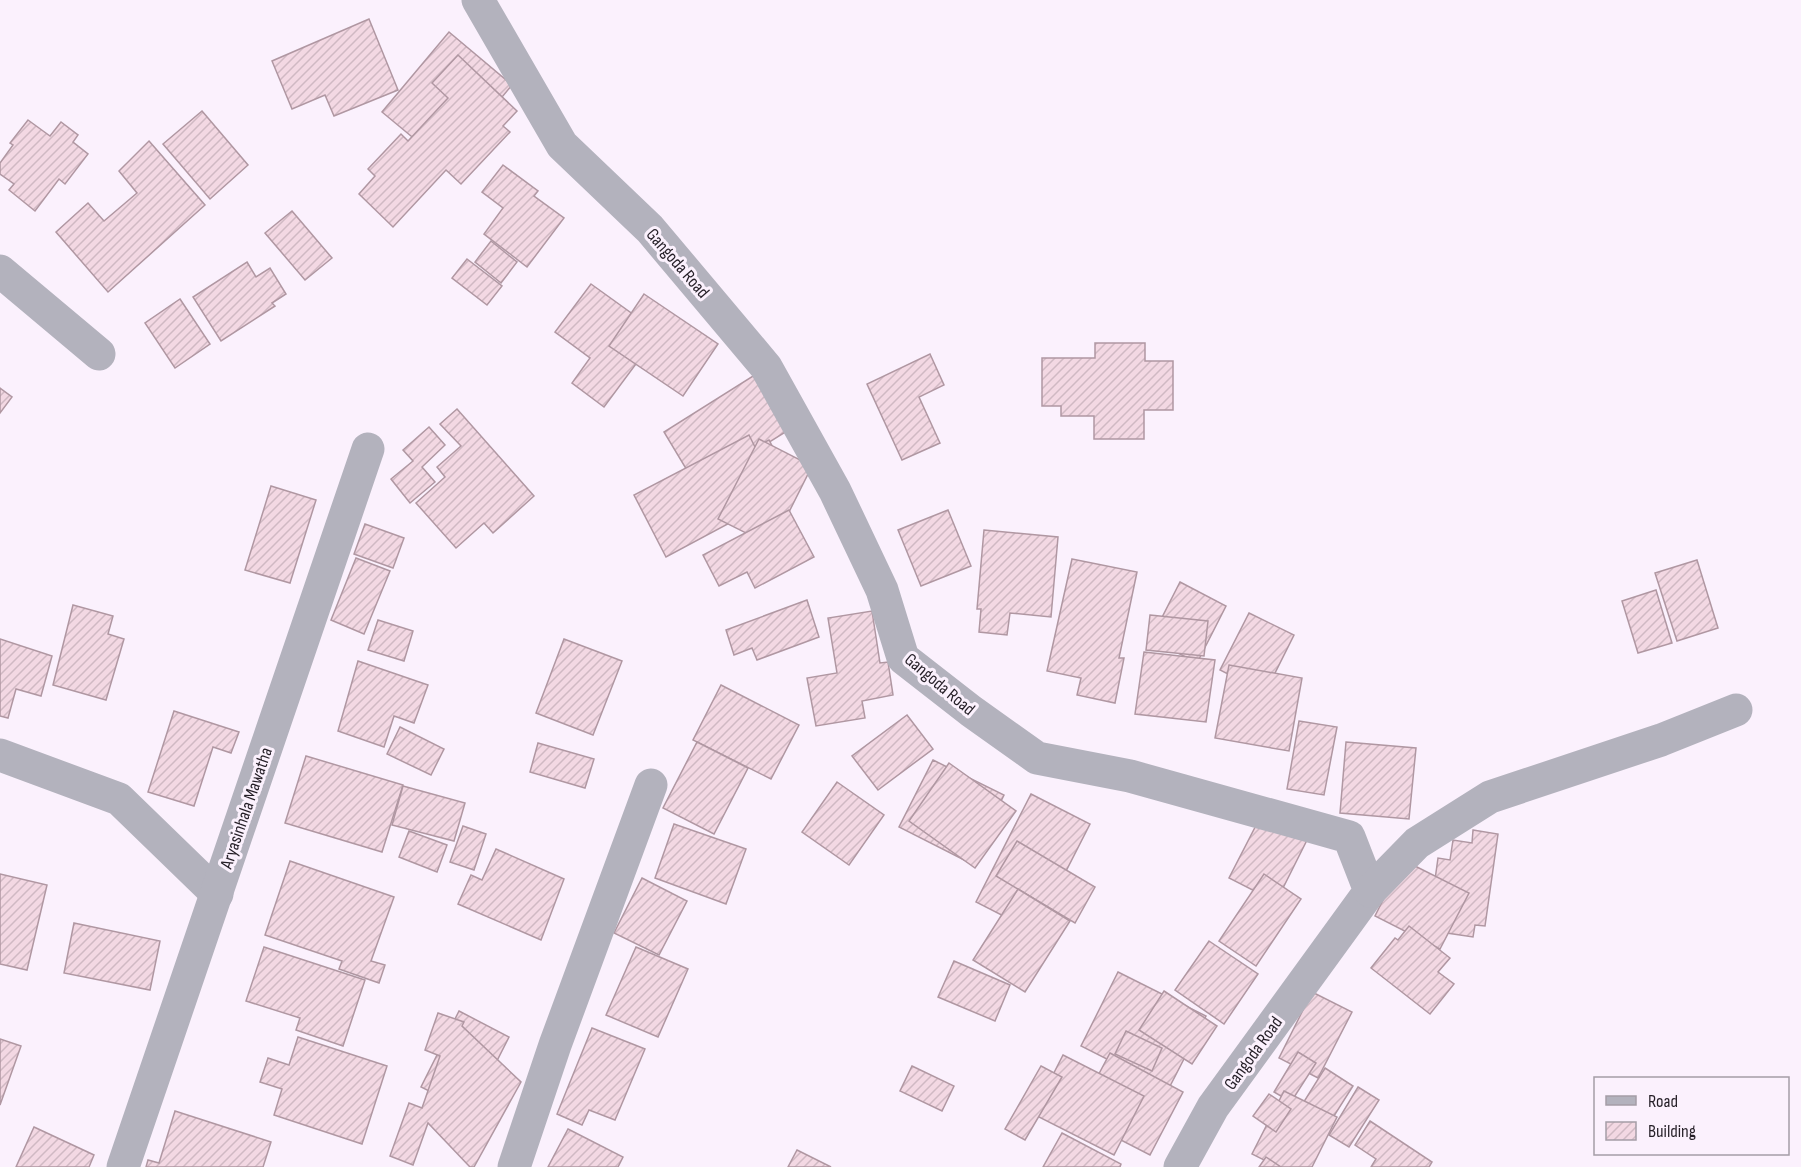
<svg xmlns="http://www.w3.org/2000/svg" width="1801" height="1167" viewBox="0 0 1801 1167" font-family="'Sofia Sans Condensed',sans-serif">
  <style>
    .building { fill: url(#building-hatch); stroke: #b097a2; stroke-width: 1.5 }
    .lines { fill: none; stroke-linecap: round; stroke-linejoin: round }
    .minor { stroke: #b3b2bd; stroke-width: 33 }
    .labels { text-anchor: middle; stroke-width: 6; stroke-linejoin: round; paint-order: stroke }
    .street-label { font-size: 18px; fill: #251f27; stroke: #fbf1fd }
  </style>
  <defs>
    <pattern id="building-hatch" width="6" height="6" patternUnits="userSpaceOnUse" patternTransform="scale(1.5)"><rect width="6" height="6" fill="#f3d8e3"/><path d="M-1 1l2-2M0 6l6-6M5 7l2-2" fill="none" stroke="#d0b9c3"/></pattern>
  </defs>
  <rect width="100%" height="100%" fill="#fbf1fd"/>
  <!-- building -->
  <g class="building">
    <path d="M 369,19 L 398,90 L 334,116 L 325,95 L 292,109 L 272,61 Z"/>
    <path d="M 449,32 L 512,85 L 446,165 L 382,112 Z"/>
    <path d="M 458,55 L 517,111 L 503,126 L 510,132 L 461,184 L 446,170 L 393,227 L 359,194 L 375,176 L 368,169 L 401,134 L 408,141 L 448,98 L 432,83 Z"/>
    <path d="M 202,111 L 248,165 L 210,199 L 163,144 Z"/>
    <path d="M 28,120 L 50,136 L 61,122 L 78,135 L 73,142 L 88,154 L 65,184 L 59,179 L 35,211 L 9,190 L 14,184 L 0,174 L 0,163 L 13,145 L 10,143 Z"/>
    <path d="M 149,141 L 205,205 L 108,292 L 56,232 L 88,203 L 104,221 L 137,193 L 119,171 Z"/>
    <path d="M 503,165 L 538,191 L 534,196 L 564,218 L 527,267 L 484,234 L 503,208 L 482,192 Z"/>
    <path d="M 292,211 L 332,258 L 305,280 L 265,233 Z"/>
    <path d="M 491,241 L 517,262 L 501,283 L 475,262 Z"/>
    <path d="M 467,259 L 502,286 L 487,305 L 452,278 Z"/>
    <path d="M 247,262 L 256,277 L 270,268 L 286,294 L 272,303 L 275,306 L 221,341 L 193,297 Z"/>
    <path d="M 591,284 L 659,333 L 604,407 L 572,383 L 590,358 L 555,332 Z"/>
    <path d="M 644,294 L 718,344 L 683,396 L 609,346 Z"/>
    <path d="M 180,299 L 210,344 L 175,368 L 145,323 Z"/>
    <path d="M 1095,343 L 1145,343 L 1145,361 L 1173,361 L 1173,410 L 1144,410 L 1144,439 L 1094,439 L 1094,416 L 1061,416 L 1061,406 L 1042,406 L 1042,358 L 1095,358 Z"/>
    <path d="M 930,354 L 944,385 L 919,397 L 940,443 L 902,460 L 867,384 Z"/>
    <path d="M 761,371 L 795,426 L 697,487 L 664,432 Z"/>
    <path d="M 0,388 L 12,397 L 0,413 Z"/>
    <path d="M 457,409 L 534,496 L 493,533 L 484,523 L 456,548 L 416,503 L 445,477 L 437,467 L 461,446 L 440,424 Z"/>
    <path d="M 429,427 L 445,445 L 422,467 L 435,482 L 410,503 L 391,479 L 413,461 L 403,450 Z"/>
    <path d="M 749,435 L 755,447 L 769,440 L 788,476 L 773,483 L 780,496 L 666,557 L 634,495 Z"/>
    <path d="M 759,439 L 812,466 L 772,546 L 718,519 Z"/>
    <path d="M 271,486 L 316,500 L 290,583 L 245,570 Z"/>
    <path d="M 789,510 L 814,557 L 755,588 L 747,572 L 719,586 L 703,555 Z"/>
    <path d="M 948,510 L 971,566 L 921,586 L 898,530 Z"/>
    <path d="M 365,524 L 404,538 L 393,568 L 354,554 Z"/>
    <path d="M 984,530 L 1058,537 L 1051,617 L 1010,613 L 1007,635 L 979,632 L 981,609 L 977,609 Z"/>
    <path d="M 356,558 L 390,571 L 364,634 L 331,620 Z"/>
    <path d="M 1072,559 L 1137,572 L 1119,658 L 1124,658 L 1115,703 L 1077,695 L 1081,678 L 1047,671 Z"/>
    <path d="M 1697,560 L 1718,628 L 1677,641 L 1655,573 Z"/>
    <path d="M 1180,582 L 1226,606 L 1197,663 L 1151,639 Z"/>
    <path d="M 1656,590 L 1672,643 L 1638,653 L 1622,601 Z"/>
    <path d="M 807,600 L 819,637 L 757,660 L 752,648 L 734,655 L 726,630 Z"/>
    <path d="M 73,605 L 113,616 L 108,634 L 124,639 L 106,700 L 53,685 Z"/>
    <path d="M 872,611 L 880,663 L 888,662 L 893,695 L 862,701 L 865,718 L 816,726 L 807,678 L 837,673 L 828,618 Z"/>
    <path d="M 1249,613 L 1294,635 L 1265,693 L 1220,670 Z"/>
    <path d="M 1150,615 L 1208,621 L 1204,656 L 1146,650 Z"/>
    <path d="M 378,620 L 413,631 L 404,661 L 368,650 Z"/>
    <path d="M 0,639 L 52,656 L 41,696 L 16,689 L 8,718 L 0,716 Z"/>
    <path d="M 564,639 L 622,661 L 593,735 L 536,713 Z"/>
    <path d="M 1144,652 L 1215,660 L 1206,722 L 1135,714 Z"/>
    <path d="M 358,661 L 428,685 L 414,723 L 394,716 L 384,747 L 338,731 Z"/>
    <path d="M 1229,665 L 1302,678 L 1289,751 L 1215,738 Z"/>
    <path d="M 721,685 L 799,725 L 771,779 L 693,740 Z"/>
    <path d="M 174,711 L 239,732 L 231,753 L 213,747 L 194,806 L 148,792 Z"/>
    <path d="M 907,715 L 933,749 L 878,790 L 852,756 Z"/>
    <path d="M 1299,721 L 1337,727 L 1324,795 L 1287,789 Z"/>
    <path d="M 400,727 L 444,749 L 431,775 L 387,754 Z"/>
    <path d="M 697,742 L 748,768 L 714,834 L 663,808 Z"/>
    <path d="M 1346,742 L 1416,748 L 1409,819 L 1340,813 Z"/>
    <path d="M 538,743 L 594,759 L 585,788 L 530,772 Z"/>
    <path d="M 306,756 L 403,785 L 382,852 L 285,823 Z"/>
    <path d="M 933,760 L 1004,795 L 970,863 L 899,827 Z"/>
    <path d="M 949,763 L 1016,811 L 975,868 L 909,821 Z"/>
    <path d="M 837,782 L 884,815 L 849,865 L 802,832 Z"/>
    <path d="M 403,786 L 465,803 L 454,841 L 392,825 Z"/>
    <path d="M 1031,794 L 1090,824 L 1035,932 L 976,902 Z"/>
    <path d="M 1267,804 L 1313,828 L 1276,902 L 1229,878 Z"/>
    <path d="M 674,824 L 746,849 L 726,904 L 655,878 Z"/>
    <path d="M 463,826 L 486,834 L 474,870 L 450,862 Z"/>
    <path d="M 1473,830 L 1498,834 L 1485,926 L 1475,925 L 1473,937 L 1447,933 L 1448,921 L 1438,920 L 1441,902 L 1432,901 L 1438,858 L 1450,860 L 1453,840 L 1472,843 Z"/>
    <path d="M 409,831 L 447,845 L 437,872 L 399,857 Z"/>
    <path d="M 1017,841 L 1095,887 L 1075,923 L 996,876 Z"/>
    <path d="M 496,849 L 564,879 L 541,940 L 458,904 L 471,875 L 482,880 Z"/>
    <path d="M 1403,860 L 1469,893 L 1440,949 L 1375,916 Z"/>
    <path d="M 290,861 L 394,897 L 371,961 L 385,965 L 379,983 L 339,969 L 342,961 L 265,935 Z"/>
    <path d="M 0,874 L 47,885 L 27,970 L 0,964 Z"/>
    <path d="M 1264,874 L 1301,899 L 1256,966 L 1219,941 Z"/>
    <path d="M 642,878 L 687,901 L 659,955 L 614,933 Z"/>
    <path d="M 1018,889 L 1070,921 L 1025,992 L 973,960 Z"/>
    <path d="M 74,923 L 160,941 L 150,990 L 64,973 Z"/>
    <path d="M 1409,926 L 1450,958 L 1438,972 L 1454,984 L 1430,1014 L 1371,968 L 1395,938 L 1398,940 Z"/>
    <path d="M 1209,941 L 1258,974 L 1224,1024 L 1175,990 Z"/>
    <path d="M 264,947 L 365,980 L 343,1046 L 296,1030 L 300,1018 L 246,1001 Z"/>
    <path d="M 636,947 L 688,969 L 658,1037 L 606,1015 Z"/>
    <path d="M 954,961 L 1010,985 L 995,1021 L 938,997 Z"/>
    <path d="M 1118,972 L 1206,1016 L 1168,1090 L 1081,1046 Z"/>
    <path d="M 1164,991 L 1217,1026 L 1192,1064 L 1139,1030 Z"/>
    <path d="M 1312,992 L 1352,1012 L 1318,1078 L 1279,1058 Z"/>
    <path d="M 459,1011 L 509,1037 L 471,1112 L 421,1087 Z"/>
    <path d="M 438,1013 L 464,1022 L 462,1026 L 521,1082 L 474,1167 L 470,1167 L 428,1123 L 413,1165 L 390,1156 L 409,1103 L 422,1108 L 440,1056 L 425,1050 Z"/>
    <path d="M 592,1028 L 645,1049 L 615,1120 L 589,1110 L 582,1125 L 557,1114 Z"/>
    <path d="M 1126,1031 L 1162,1048 L 1152,1071 L 1115,1054 Z"/>
    <path d="M 298,1037 L 387,1066 L 362,1144 L 274,1115 L 282,1089 L 260,1082 L 268,1058 L 289,1065 Z"/>
    <path d="M 0,1039 L 21,1046 L 0,1105 Z"/>
    <path d="M 1298,1052 L 1316,1063 L 1291,1102 L 1274,1092 Z"/>
    <path d="M 1110,1053 L 1183,1092 L 1150,1155 L 1076,1117 Z"/>
    <path d="M 1063,1055 L 1144,1096 L 1114,1155 L 1033,1114 Z"/>
    <path d="M 912,1066 L 954,1086 L 942,1111 L 900,1091 Z"/>
    <path d="M 1041,1066 L 1062,1077 L 1025,1140 L 1005,1129 Z"/>
    <path d="M 1325,1068 L 1353,1086 L 1313,1149 L 1285,1132 Z"/>
    <path d="M 1358,1087 L 1379,1100 L 1349,1147 L 1329,1135 Z"/>
    <path d="M 1284,1091 L 1337,1117 L 1312,1167 L 1278,1167 L 1252,1154 Z"/>
    <path d="M 1269,1094 L 1291,1109 L 1276,1132 L 1253,1116 Z"/>
    <path d="M 175,1111 L 271,1142 L 263,1167 L 146,1167 L 148,1160 L 159,1163 Z"/>
    <path d="M 1370,1121 L 1432,1162 L 1429,1167 L 1371,1167 L 1376,1159 L 1355,1145 Z"/>
    <path d="M 34,1127 L 94,1155 L 89,1167 L 16,1167 Z"/>
    <path d="M 568,1129 L 623,1157 L 618,1167 L 548,1167 Z"/>
    <path d="M 1062,1133 L 1121,1164 L 1120,1167 L 1043,1167 Z"/>
    <path d="M 797,1150 L 831,1167 L 788,1167 Z"/>
    <path d="M 1266,1157 L 1281,1167 L 1259,1167 Z"/>
  </g>
  <g class="lines">
    <!-- minor -->
    <g class="minor">
      <path d="M 478,0 L 562,145 L 650,229 L 766,367 L 835,491 L 882,590 L 903,658 L 971,711 L 1037,758 L 1130,776 L 1349,837 L 1370,891 L 1213,1107 L 1180,1167"/>
      <path d="M 0,271 L 99,354"/>
      <path d="M 0,755 L 119,799 L 217,894"/>
      <path d="M 1370,891 L 1417,843 L 1490,797 L 1661,740 L 1736,710"/>
      <path d="M 123,1167 L 368,449"/>
      <path d="M 514,1167 L 555,1045 L 651,785"/>
    </g>
  </g>
  <g class="labels">
    <!-- street labels -->
    <g class="street-label">
      <text transform="translate(678 263) rotate(49)" y="6">Gangoda Road</text>
      <text transform="translate(940 684) rotate(40)" y="6">Gangoda Road</text>
      <text transform="translate(246 808) rotate(-71)" y="6">Aryasinhala Mawatha</text>
      <text transform="translate(1253 1053) rotate(-54)" y="6">Gangoda Road</text>
    </g>
  </g>
  <!-- legend -->
  <rect x="1594" y="1077" width="195" height="78" fill="#fbf1fd" stroke="#a59da7" stroke-width="1.5"/>
  <rect x="1606" y="1096" width="30" height="9" fill="#b3b2bd" stroke="#a59da7" stroke-width="1.5"/>
  <text x="1648" y="1107" font-size="18" fill="#251f27">Road</text>
  <rect x="1606" y="1122" width="30" height="18" fill="url(#building-hatch)" stroke="#a59da7" stroke-width="1.5"/>
  <text x="1648" y="1137" font-size="18" fill="#251f27">Building</text>
</svg>
